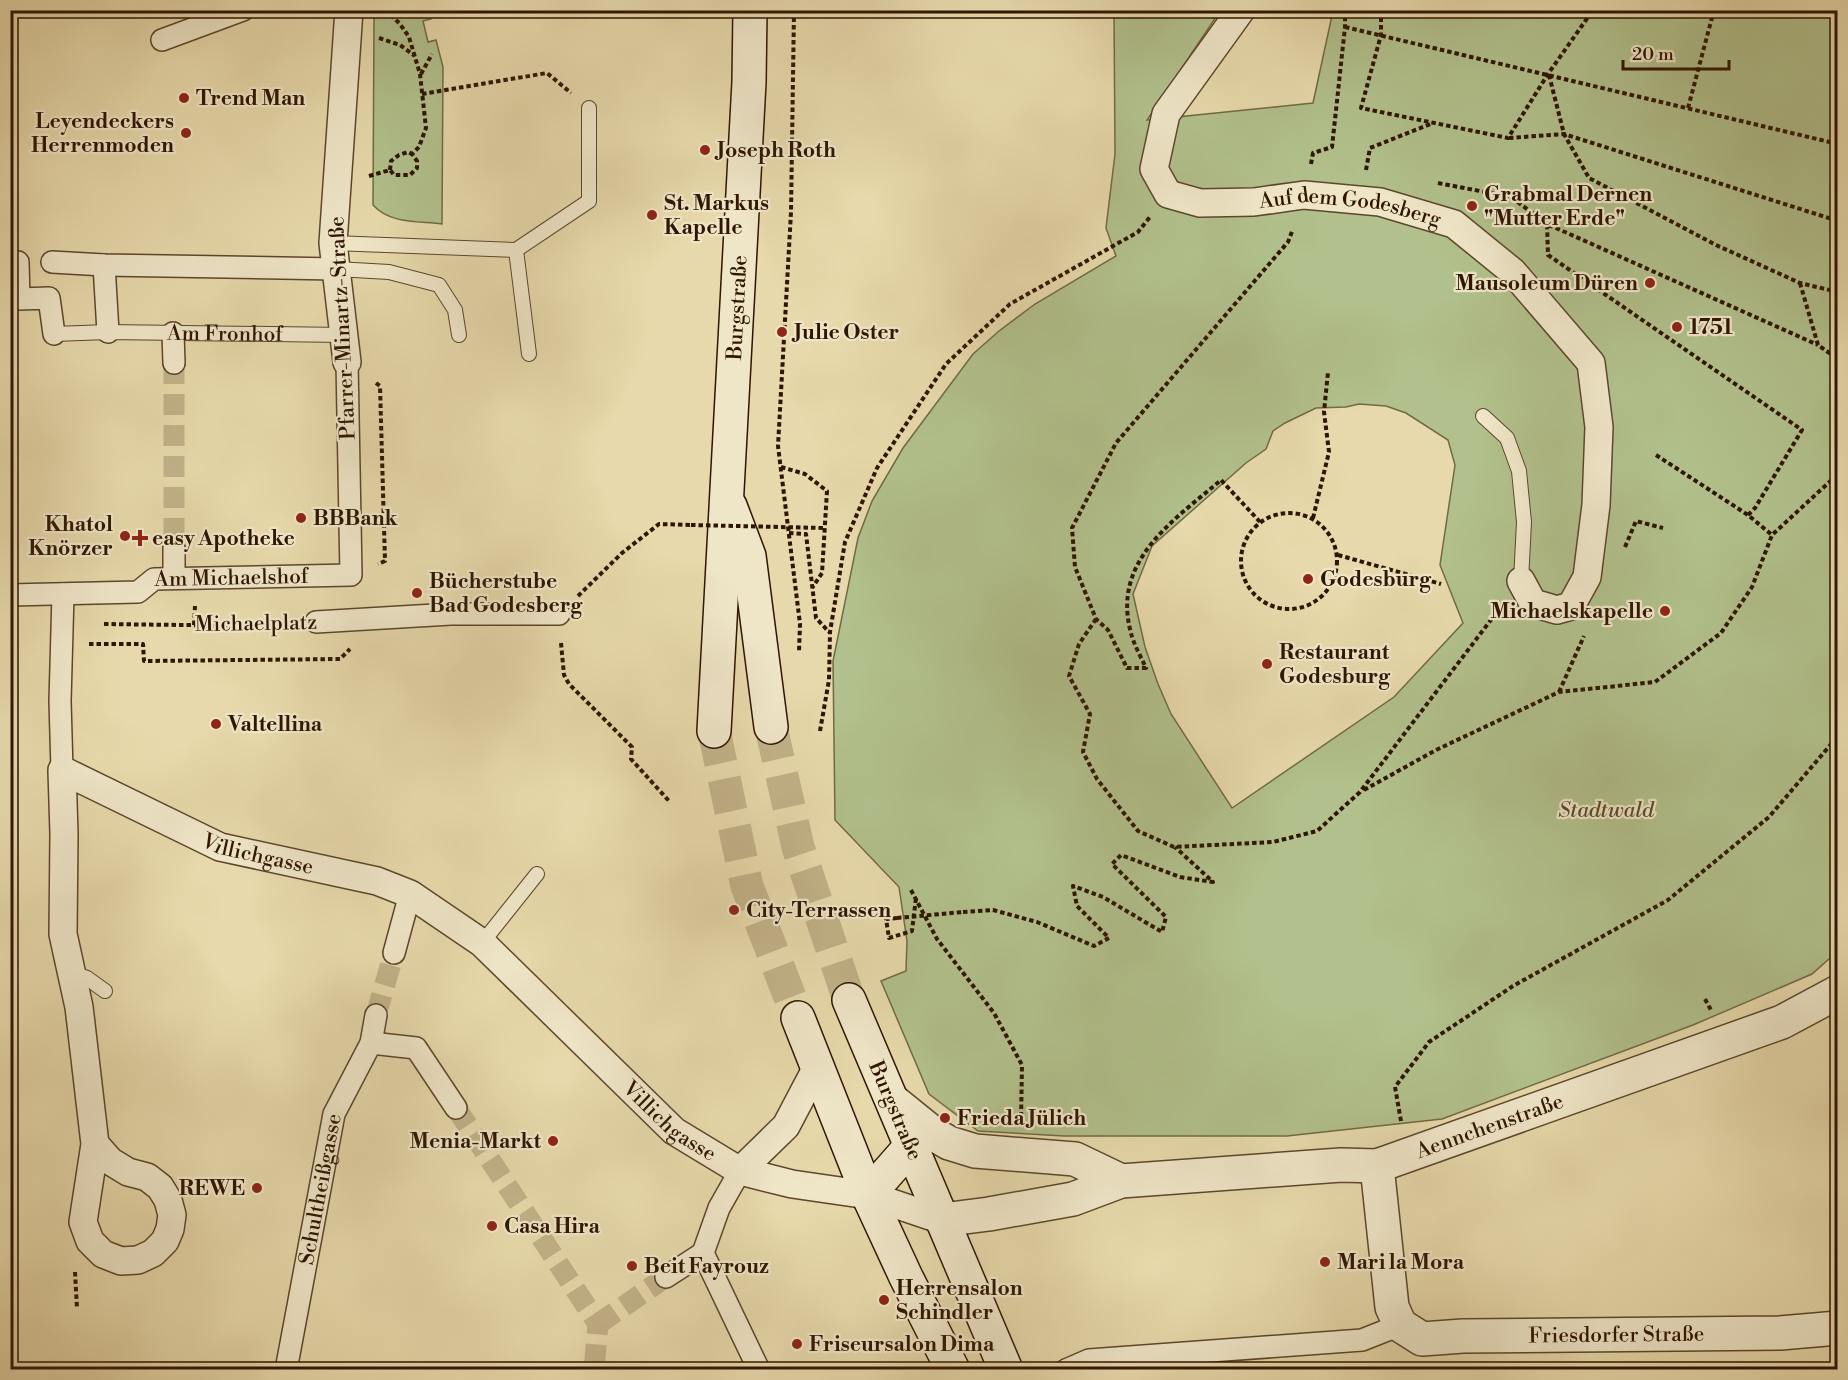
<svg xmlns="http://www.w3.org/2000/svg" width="1848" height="1380" viewBox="0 0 1848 1380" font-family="'Libre Bodoni',serif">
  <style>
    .green { fill: #b1c08c; stroke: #706a46; stroke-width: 1.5; fill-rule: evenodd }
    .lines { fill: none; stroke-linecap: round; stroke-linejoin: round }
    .pedestrian-tunnel { stroke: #c2b289; stroke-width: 21; stroke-dasharray: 21 10; stroke-linecap: butt }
    .secondary-tunnel { stroke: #c2b289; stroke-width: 33; stroke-dasharray: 33 16; stroke-linecap: butt }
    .service-casing { stroke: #5d462b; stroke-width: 16 }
    .pedestrian-casing { stroke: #5d462b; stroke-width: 24 }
    .minor-casing { stroke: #5d462b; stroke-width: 30 }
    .tertiary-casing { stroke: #5d462b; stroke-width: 36 }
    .secondary-casing { stroke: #2f1500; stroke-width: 36 }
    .path { stroke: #2f1500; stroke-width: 4; stroke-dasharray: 4.5 3; stroke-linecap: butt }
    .service { stroke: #efe6c8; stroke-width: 14 }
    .pedestrian { stroke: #efe6c8; stroke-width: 21 }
    .minor { stroke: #efe6c8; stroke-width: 27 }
    .tertiary { stroke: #efe6c8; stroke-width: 33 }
    .secondary { stroke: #efe6c8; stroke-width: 33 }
    .path-bridge { stroke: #2f1500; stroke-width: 4; stroke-dasharray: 4.5 3; stroke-linecap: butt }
    .poi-dot { fill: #8f2418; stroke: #efe6c8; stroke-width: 2 }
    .labels { text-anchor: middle; stroke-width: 4.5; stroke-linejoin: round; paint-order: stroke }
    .poi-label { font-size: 21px; font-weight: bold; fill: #2f1500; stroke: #efe6c8; text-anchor: start }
    .street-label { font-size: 21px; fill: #2f1500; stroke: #efe6c8 }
    .park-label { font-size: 21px; font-style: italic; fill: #56482a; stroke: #efe6c8 }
  </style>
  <rect width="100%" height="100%" fill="#e7d9ab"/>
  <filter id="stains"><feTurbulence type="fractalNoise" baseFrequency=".00333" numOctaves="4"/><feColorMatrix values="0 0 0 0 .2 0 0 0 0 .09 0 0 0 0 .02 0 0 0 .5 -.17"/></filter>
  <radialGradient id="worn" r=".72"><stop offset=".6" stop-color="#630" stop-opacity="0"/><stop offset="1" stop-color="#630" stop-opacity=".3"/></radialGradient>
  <!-- green -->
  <g class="green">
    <path d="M 380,11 L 429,11 L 431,19 L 423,21 L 428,42 L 436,40 L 443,67 L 442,224 C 418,221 390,224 373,205 L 374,19 Z"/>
    <path d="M 1114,11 L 1220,11 L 1147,120 L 1313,103 L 1333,11 L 1837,11 L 1838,951 L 1812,974 L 1693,1025 L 1442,1119 L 1287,1136 L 1064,1136 L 978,1131 L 929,1094 L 881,981 L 906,971 L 907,941 L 899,887 L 835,820 L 833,661 L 858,538 L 872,501 L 903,448 L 973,354 L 999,331 L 1035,304 L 1116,256 L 1106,228 L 1115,154 ZM 1359,404 L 1386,406 L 1406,413 L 1448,440 L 1455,465 L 1440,565 L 1463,623 L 1394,697 L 1232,808 L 1171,714 L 1158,684 L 1145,647 L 1133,594 L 1152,546 L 1246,463 L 1266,449 L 1273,431 L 1285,423 L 1316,408 L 1346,407 Z"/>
  </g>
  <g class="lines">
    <!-- pedestrian-tunnel -->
    <g class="pedestrian-tunnel">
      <path d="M 174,363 L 174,548"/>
      <path d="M 376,1015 L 394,953"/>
      <path d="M 456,1108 L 598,1324 L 594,1370"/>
      <path d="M 598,1324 L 666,1277"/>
    </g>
    <!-- secondary-tunnel -->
    <g class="secondary-tunnel">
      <path d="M 771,727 L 798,847 L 849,1000"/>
      <path d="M 714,731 L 747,886 L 798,1018"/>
    </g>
    <!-- service casing -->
    <g class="service-casing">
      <g id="service">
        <path d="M 333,243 L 516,250 L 589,201 L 589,108"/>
        <path d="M 516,250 L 529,354"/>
        <path d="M 336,269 L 389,272 L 439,285 L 455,310 L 459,335"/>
        <path id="s1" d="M 54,334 L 108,332 L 344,335"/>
        <path d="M 1483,416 L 1507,438 L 1519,471 L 1524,522 L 1521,581"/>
        <path d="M 482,943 L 537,874"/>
        <path d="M 71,973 L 87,978 L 105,991"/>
      </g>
    </g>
    <!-- pedestrian casing -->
    <g class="pedestrian-casing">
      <g id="pedestrian">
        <path d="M 162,40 L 243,10"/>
        <path d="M 10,262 L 18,262 L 19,299 L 49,298 L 54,334"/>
        <path d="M 52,262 L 104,265 L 336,269"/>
        <path d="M 104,265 L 108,332"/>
        <path d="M 173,333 L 174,363"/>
        <path d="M 174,578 L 174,548"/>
        <path id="s2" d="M 10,595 L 138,592 L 154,579 L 351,575 L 347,362"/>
        <path d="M 316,622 L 451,614 L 559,614"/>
        <path d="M 62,770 L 60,701 L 63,594"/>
        <path d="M 394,953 L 410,894"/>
        <path d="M 371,1043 L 416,1048 L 456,1108"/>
        <path d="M 740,1171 L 719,1208 L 703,1253 L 759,1370"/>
        <path d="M 666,1277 L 703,1253"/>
        <path id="s3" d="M 286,1370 L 334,1114 L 371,1043 L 376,1015"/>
        <path d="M 1066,1370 L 1089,1360 L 1362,1340 L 1400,1325"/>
      </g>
    </g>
    <!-- minor casing -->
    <g class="minor-casing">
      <g id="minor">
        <path id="s4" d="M 1241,10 L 1166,114 L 1154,169 L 1168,194 L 1200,203 L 1254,202 L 1304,195 L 1380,202 L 1454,224 L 1513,272 L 1591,363 L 1599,427 L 1596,505 L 1587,577 L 1571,606 L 1557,610 L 1533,603 L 1521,581"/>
        <path d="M 347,362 L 333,243 L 349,10"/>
        <path id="s5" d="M 95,1144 L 110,1161 L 128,1172 L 147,1177 L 160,1187 L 168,1200 L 172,1215 L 170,1229 L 165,1241 L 153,1253 L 138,1260 L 121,1261 L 103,1254 L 90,1241 L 83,1222 L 95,1144 L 79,1007 L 63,934 L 64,834 L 62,770 L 220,847 L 377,881 L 410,894 L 482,943 L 674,1131 L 740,1171 L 792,1184 L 868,1195 L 942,1220"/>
        <path d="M 740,1171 L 786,1126 L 817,1067"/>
      </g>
    </g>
    <!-- tertiary casing -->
    <g class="tertiary-casing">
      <g id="tertiary">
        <path d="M 893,1101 L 935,1135 L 949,1143 L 975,1151 L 1075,1159 L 1121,1181"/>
        <path id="s6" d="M 1377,1166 L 1392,1307 L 1400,1325 L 1422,1339 L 1463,1336 L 1780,1333 L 1838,1328"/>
        <path id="s7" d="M 942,1220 L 989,1214 L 1073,1199 L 1121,1181 L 1341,1165 L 1377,1166 L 1782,1022 L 1838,992"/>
      </g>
    </g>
    <!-- secondary casing -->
    <g class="secondary-casing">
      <g id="secondary">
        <path d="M 730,506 L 749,556 L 771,727"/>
        <path id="s8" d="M 714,731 L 749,82 L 750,10"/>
        <path id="s9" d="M 849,1000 L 1006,1370"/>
        <path d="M 798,1018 L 868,1195 L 906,1277 L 953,1370"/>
        <path d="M 868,1195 L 911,1146"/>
      </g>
    </g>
    <!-- path -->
    <g class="path">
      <path d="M 794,10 L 791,212 L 778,446 L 800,624 L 799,652"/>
      <path d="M 1381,10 L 1381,35 L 1361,108 L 1508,138 L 1548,74 L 1593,10"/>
      <path d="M 1345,27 L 1838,144"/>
      <path d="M 379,38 L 400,45 L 415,56"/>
      <path d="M 421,74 L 432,54"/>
      <path d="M 1549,75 L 1564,134 L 1589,178 L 1716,245 L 1800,283 L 1838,292"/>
      <path d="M 422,94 L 547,73 L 571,93"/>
      <path d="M 1688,108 L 1714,10"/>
      <path d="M 1509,138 L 1564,134 L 1838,221"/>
      <path d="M 130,148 L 130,147"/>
      <path d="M 1311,164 L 1313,153 L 1332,147 L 1345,27 L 1345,10"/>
      <path d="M 390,170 L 391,161 L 399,155 L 408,152 L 412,154"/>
      <path d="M 1366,170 L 1370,148 L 1433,123"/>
      <path d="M 369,176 L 390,170 L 394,175 L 410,175 L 417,168 L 417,161 L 412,154 L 419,147 L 426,128 L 420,74 L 409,37 L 400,24 L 386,10"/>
      <path d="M 1438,183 L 1511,197 L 1547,224"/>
      <path d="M 1800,283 L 1818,345 L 1838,359"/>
      <path d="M 376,383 L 380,386 L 385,561 L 378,564"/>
      <path d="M 1656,455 L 1748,515 L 1772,535"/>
      <path d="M 781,467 L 805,474 L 827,491 L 822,573 L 812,588"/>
      <circle cx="1289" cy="561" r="48"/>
      <path d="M 1748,515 L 1755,508 L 1802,430 L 1548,255 L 1547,224 L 1818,345"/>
      <path d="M 1313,518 L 1329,452 L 1324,412 L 1328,372"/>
      <path d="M 1260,522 L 1221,480 C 1173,521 1111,561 1131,633 C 1134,645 1141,657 1146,668 L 1127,668 L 1108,630 L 1096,619 L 1075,567 L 1072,528 L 1116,443 L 1288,242 L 1293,229"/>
      <path d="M 789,533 L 806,534 L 816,618 L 829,632"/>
      <path d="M 1625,547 L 1636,521 L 1663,528"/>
      <path d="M 1338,555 L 1441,584"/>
      <path d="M 578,596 L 622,553 L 659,524 L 690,525"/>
      <path d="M 1096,619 L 1079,644 L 1069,676 L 1090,714 L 1083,752 L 1097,779 L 1138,831 L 1174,847 L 1273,842 L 1317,831 L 1360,792 L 1500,608"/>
      <path d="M 104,624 L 259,626 L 289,624"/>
      <path d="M 194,625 L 195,606"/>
      <path d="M 561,643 L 564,675 L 569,684 L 632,747 L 631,759 L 669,801"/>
      <path d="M 89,644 L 143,644 L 144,661 L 340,659 L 350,649"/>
      <path d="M 1559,692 L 1584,636"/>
      <path d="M 820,731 L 829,680 L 830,632 L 845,542 L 877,468 L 946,364 L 1010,304 L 1138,232 L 1150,217"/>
      <path d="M 1364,790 L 1436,750 L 1559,692 L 1655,682 L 1721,633 L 1752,587 L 1772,535 L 1838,474"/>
      <path d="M 911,890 L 937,939 L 994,1013 L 1022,1065 L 1021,1122"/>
      <path d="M 963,912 L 993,910 L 1037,922 L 1094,946 L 1109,938 L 1077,906 L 1073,886 L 1103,897 L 1162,932 L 1166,917 L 1112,864 L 1121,855 L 1180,877 L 1213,882 L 1175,847"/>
      <path d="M 897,918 L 886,919 L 889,938 L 912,931 L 916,898"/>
      <path d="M 1705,999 L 1712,1012"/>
      <path d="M 1401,1121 L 1395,1087 L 1429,1042 L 1513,986 L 1668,900 L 1769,817 L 1838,736"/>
      <path d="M 75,1272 L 77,1308"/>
    </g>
    <!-- service -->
    <use href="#service" class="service"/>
    <!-- pedestrian -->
    <use href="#pedestrian" class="pedestrian"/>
    <!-- minor -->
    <use href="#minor" class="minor"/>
    <!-- tertiary -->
    <use href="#tertiary" class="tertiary"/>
    <!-- secondary -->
    <use href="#secondary" class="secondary"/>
    <!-- path-bridge -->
    <g class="path-bridge">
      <path d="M 691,525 L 824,528"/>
      <path d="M 897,918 L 963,912"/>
    </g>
  </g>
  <!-- markers -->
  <g class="poi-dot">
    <circle cx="184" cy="98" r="6"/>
    <circle cx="186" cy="133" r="6"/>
    <circle cx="705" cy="150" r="6"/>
    <circle cx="1472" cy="206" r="6"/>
    <circle cx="652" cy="215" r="6"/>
    <circle cx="1650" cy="283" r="6"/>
    <circle cx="1677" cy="327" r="6"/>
    <circle cx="782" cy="332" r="6"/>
    <circle cx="301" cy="518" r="6"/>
    <circle cx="125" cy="536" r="6"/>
    <path d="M137 529h6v6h6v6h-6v6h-6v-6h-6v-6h6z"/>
    <circle cx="1308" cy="579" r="6"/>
    <circle cx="417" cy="593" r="6"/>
    <circle cx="1665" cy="611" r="6"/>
    <circle cx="1267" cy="664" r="6"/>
    <circle cx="216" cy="724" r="6"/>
    <circle cx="734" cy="910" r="6"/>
    <circle cx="945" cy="1118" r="6"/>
    <circle cx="553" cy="1141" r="6"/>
    <circle cx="257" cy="1188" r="6"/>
    <circle cx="492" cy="1226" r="6"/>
    <circle cx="1325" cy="1262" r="6"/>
    <circle cx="632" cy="1266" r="6"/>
    <circle cx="884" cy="1300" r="6"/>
    <circle cx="797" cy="1344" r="6"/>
  </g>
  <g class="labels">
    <!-- poi labels -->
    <g class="poi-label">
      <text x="196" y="105">Trend Man</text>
      <text x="174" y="128" text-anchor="end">Leyendeckers<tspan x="174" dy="24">Herrenmoden</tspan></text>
      <text x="717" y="157">Joseph Roth</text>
      <text x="1484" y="201">Grabmal Dernen<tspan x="1484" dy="24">"Mutter Erde"</tspan></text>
      <text x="664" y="210">St. Markus<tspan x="664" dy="24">Kapelle</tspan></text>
      <text x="1638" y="290" text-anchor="end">Mausoleum Düren</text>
      <text x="1689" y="334">1751</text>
      <text x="794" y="339">Julie Oster</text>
      <text x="313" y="525">BBBank</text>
      <text x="113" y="531" text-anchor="end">Khatol<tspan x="113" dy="24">Knörzer</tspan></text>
      <text x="152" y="545">easy Apotheke</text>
      <text x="1320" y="586">Godesburg</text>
      <text x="429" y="588">Bücherstube<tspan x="429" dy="24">Bad Godesberg</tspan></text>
      <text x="1653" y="618" text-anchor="end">Michaelskapelle</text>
      <text x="1279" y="659">Restaurant<tspan x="1279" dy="24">Godesburg</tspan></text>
      <text x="228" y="731">Valtellina</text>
      <text x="746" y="917">City-Terrassen</text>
      <text x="957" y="1125">Frieda Jülich</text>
      <text x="541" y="1148" text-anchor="end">Menia-Markt</text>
      <text x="245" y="1195" text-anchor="end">REWE</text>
      <text x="504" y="1233">Casa Hira</text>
      <text x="1337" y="1269">Mari la Mora</text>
      <text x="644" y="1273">Beit Fayrouz</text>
      <text x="896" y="1295">Herrensalon<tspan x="896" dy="24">Schindler</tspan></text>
      <text x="809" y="1351">Friseursalon Dima</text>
    </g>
    <!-- street labels -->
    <g class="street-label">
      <text dy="7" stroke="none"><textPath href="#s4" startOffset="398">Auf dem Godesberg</textPath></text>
      <text dy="7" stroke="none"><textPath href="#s8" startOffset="424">Burgstraße</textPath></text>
      <text transform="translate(342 328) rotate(-93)" y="7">Pfarrer-Minartz-Straße</text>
      <text dy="7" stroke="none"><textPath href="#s1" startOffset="171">Am Fronhof</textPath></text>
      <text dy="7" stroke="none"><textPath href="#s2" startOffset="226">Am Michaelshof</textPath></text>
      <text transform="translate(256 623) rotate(-1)" y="7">Michaelplatz</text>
      <text dy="7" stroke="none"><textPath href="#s5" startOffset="916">Villichgasse</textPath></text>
      <text dy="7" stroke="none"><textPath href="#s9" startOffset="120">Burgstraße</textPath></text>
      <text dy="7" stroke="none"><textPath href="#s5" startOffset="1420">Villichgasse</textPath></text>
      <text dy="7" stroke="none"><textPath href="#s7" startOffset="560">Aennchenstraße</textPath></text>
      <text dy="7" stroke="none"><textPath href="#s3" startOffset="184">Schultheißgasse</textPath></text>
      <text dy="7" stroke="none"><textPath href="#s6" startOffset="382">Friesdorfer Straße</textPath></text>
    </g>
    <!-- park labels -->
    <g class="park-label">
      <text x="1606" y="817">Stadtwald</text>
    </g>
  </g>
  <!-- margin -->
  <rect width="1848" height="1380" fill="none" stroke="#e7d9ab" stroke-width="36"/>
  <rect x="12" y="12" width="1824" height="1356" fill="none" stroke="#2f1500" stroke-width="3"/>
  <rect x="18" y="18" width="1812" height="1344" fill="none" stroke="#2f1500" stroke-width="1.5"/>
  <!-- scale -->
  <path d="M1623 60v9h106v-9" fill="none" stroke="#2f1500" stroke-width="3"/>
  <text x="1632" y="60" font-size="18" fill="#2f1500" stroke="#efe6c8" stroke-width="4.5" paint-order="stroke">20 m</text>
  <rect width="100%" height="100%" filter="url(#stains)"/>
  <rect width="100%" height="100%" fill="url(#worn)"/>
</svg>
